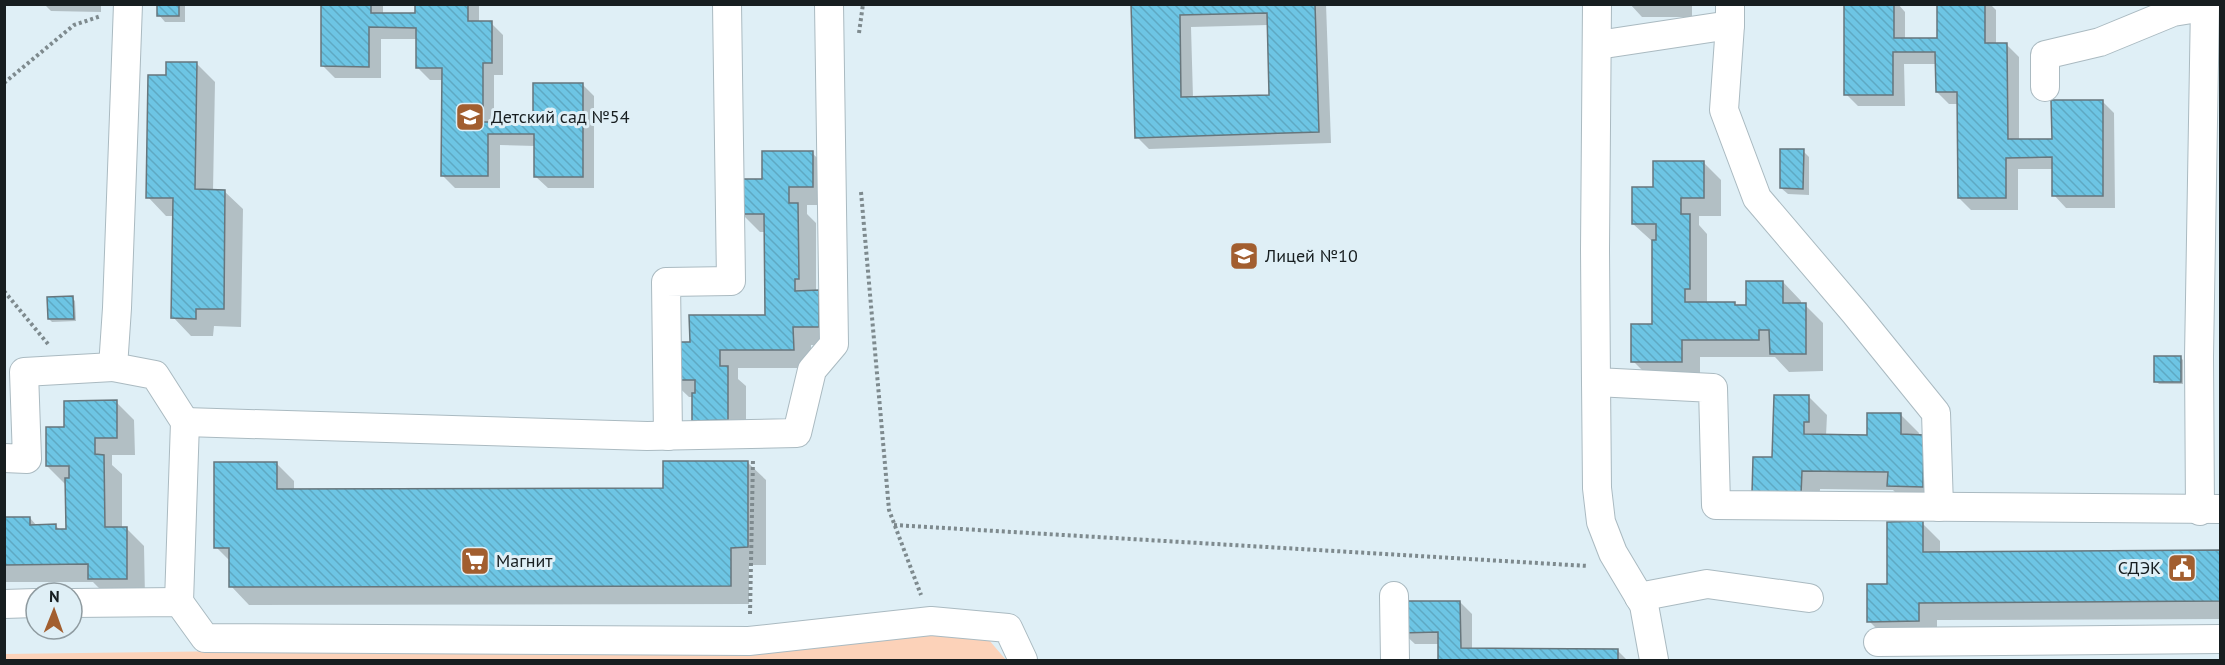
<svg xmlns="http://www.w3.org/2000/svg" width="2225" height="665" viewBox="0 0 2225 665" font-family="'PT Sans',sans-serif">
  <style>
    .green { fill: #fcd2b9 }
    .shadow { fill: #0003; fill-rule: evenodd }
    .building { fill: url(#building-back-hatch); stroke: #67767c; stroke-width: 1.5; fill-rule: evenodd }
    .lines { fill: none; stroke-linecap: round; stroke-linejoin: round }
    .minor-casing { stroke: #aabac1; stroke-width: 30 }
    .path { stroke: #7e8a8e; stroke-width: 4; stroke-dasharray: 3 3; stroke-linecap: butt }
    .minor { stroke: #fff; stroke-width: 28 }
    .labels { text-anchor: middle; stroke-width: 6; stroke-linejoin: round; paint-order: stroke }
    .poi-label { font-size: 18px; fill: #171e20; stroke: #dfeff6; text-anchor: start }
  </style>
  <defs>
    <pattern id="building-back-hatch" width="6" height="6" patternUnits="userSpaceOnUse" patternTransform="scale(1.5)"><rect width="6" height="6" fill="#6dc5e4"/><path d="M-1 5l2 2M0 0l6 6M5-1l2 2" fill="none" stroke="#5ea9c3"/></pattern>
  </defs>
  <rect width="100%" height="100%" fill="#dfeff6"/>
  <!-- green -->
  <path class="green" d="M 900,632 L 989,640 L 1006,660 L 5,660 L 4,654 L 828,643 Z"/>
  <!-- shadow -->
  <g class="shadow">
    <path d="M 44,4 L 101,4 L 101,12 L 51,11 Z"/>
    <path d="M 159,4 L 185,4 L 185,22 L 165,22 L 159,15 Z"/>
    <path d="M 323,4 L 383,4 L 383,14 L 416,15 L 416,4 L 479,4 L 479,23 L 491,23 L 503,35 L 503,75 L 494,75 L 494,123 L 535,123 L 582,84 L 594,96 L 594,188 L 548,188 L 535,176 L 536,146 L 500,145 L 500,188 L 455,188 L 443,176 L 443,80 L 430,80 L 418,68 L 418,39 L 381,39 L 381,78 L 335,78 L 323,66 Z"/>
    <path d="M 1132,4 L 1326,4 L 1331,143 L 1149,149 L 1137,137 ZM 1268,25 L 1270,97 L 1193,98 L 1191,27 Z"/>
    <path d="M 1630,4 L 1692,4 L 1692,17 L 1642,17 Z"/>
    <path d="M 1846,4 L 1898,4 L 1905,12 L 1905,40 L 1938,40 L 1938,4 L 1990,4 L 1996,10 L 1996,45 L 2007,45 L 2019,57 L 2019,140 L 2053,140 L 2102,101 L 2114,113 L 2115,208 L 2066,208 L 2054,195 L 2054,169 L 2018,169 L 2018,210 L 1971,210 L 1959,198 L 1959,104 L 1949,104 L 1937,92 L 1937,64 L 1904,64 L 1905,106 L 1858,106 L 1846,94 Z"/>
    <path d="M 196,63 L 215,82 L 213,191 L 224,191 L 243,209 L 241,327 L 214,326 L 213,336 L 191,336 L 173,317 L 174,216 L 166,216 L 148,197 L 168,77 Z"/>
    <path d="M 1803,151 L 1809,157 L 1809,195 L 1788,194 L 1781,188 Z"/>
    <path d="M 812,153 L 831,171 L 831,205 L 807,205 L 807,214 L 816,223 L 816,292 L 819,292 L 837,345 L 811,345 L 811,368 L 738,368 L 738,379 L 746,386 L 746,438 L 712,438 L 693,397 L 689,397 L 670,379 L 691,343 L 767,316 L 766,232 L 760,232 L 742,214 L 763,180 Z"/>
    <path d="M 1703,162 L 1721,180 L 1721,216 L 1699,216 L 1699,225 L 1707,234 L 1707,304 L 1734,304 L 1737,307 L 1748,307 L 1783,282 L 1801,301 L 1801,305 L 1805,305 L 1823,323 L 1823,371 L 1789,372 L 1775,357 L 1700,357 L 1700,379 L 1651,379 L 1633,361 L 1653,326 L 1653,242 L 1633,224 L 1655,188 Z"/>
    <path d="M 72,298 L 75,301 L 76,321 L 52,322 L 49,319 Z"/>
    <path d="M 2180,357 L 2183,360 L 2183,384 L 2159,384 L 2156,381 Z"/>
    <path d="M 1809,397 L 1827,415 L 1826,436 L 1868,437 L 1901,415 L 1919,433 L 1941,504 L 1907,504 L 1893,490 L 1820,489 L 1819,512 L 1772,512 L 1774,459 Z"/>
    <path d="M 116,402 L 134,420 L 135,455 L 112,455 L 112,465 L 122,474 L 122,528 L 126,528 L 144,546 L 145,597 L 108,597 L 93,582 L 4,582 L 4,519 L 30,518 L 37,526 L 56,526 L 60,530 L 67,530 L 65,484 L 47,466 L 66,429 Z"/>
    <path d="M 747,462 L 766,480 L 766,565 L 749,565 L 749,604 L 249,605 L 231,586 L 231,562 L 216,547 L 276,463 L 294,481 L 294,491 L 665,490 Z"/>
    <path d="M 1922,523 L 1940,541 L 1940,554 L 2220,552 L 2220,619 L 1937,620 L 1937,639 L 1887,639 L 1869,621 Z"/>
    <path d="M 1460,602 L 1472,614 L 1472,650 L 1617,650 L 1627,660 L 1439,660 L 1439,644 L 1415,644 L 1402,632 Z"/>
  </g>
  <!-- building -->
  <g class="building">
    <rect x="157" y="4" width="22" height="12"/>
    <path d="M 321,4 L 371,4 L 371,13 L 415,13 L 415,4 L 468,4 L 468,21 L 492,21 L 492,63 L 483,63 L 483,122 L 533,122 L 533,83 L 583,83 L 583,177 L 534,177 L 534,134 L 488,134 L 488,176 L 441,176 L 442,68 L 416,68 L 416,28 L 369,27 L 369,67 L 321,66 Z"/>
    <path d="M 1131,4 L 1315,4 L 1319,132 L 1135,138 ZM 1267,13 L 1269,95 L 1181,97 L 1180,15 Z"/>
    <path d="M 1844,4 L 1894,4 L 1894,38 L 1937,38 L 1937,4 L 1985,4 L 1985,43 L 2007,43 L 2008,139 L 2052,139 L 2051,100 L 2103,100 L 2103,196 L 2052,196 L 2052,157 L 2006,158 L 2006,198 L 1958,198 L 1957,92 L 1936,92 L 1935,52 L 1893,52 L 1893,95 L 1844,95 Z"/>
    <path d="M 166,62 L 197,62 L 195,189 L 225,190 L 224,309 L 196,309 L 196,319 L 171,318 L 173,198 L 146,198 L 148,75 L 166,75 Z"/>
    <path d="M 1780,149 L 1804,149 L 1803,189 L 1780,188 Z"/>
    <path d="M 762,151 L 813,151 L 813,187 L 789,187 L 789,203 L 798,203 L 799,279 L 795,279 L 795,291 L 819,290 L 819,327 L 793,327 L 794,350 L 720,350 L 720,366 L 728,366 L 728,420 L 692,421 L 692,393 L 695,393 L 695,380 L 669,380 L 669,342 L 690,342 L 689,315 L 765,315 L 764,214 L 740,214 L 740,179 L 762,179 Z"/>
    <path d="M 1653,161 L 1704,161 L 1704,198 L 1681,198 L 1681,214 L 1690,214 L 1690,289 L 1685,289 L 1685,302 L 1735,302 L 1735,305 L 1746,305 L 1746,281 L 1783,281 L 1783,303 L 1806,303 L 1806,354 L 1770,354 L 1769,330 L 1759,330 L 1759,340 L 1682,340 L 1682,362 L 1631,362 L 1631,324 L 1652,324 L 1652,240 L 1656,240 L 1656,224 L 1632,224 L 1632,187 L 1653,187 Z"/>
    <path d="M 73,296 L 74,319 L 48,319 L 47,297 Z"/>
    <rect x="2154" y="356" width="27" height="26"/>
    <path d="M 1774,395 L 1809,395 L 1809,422 L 1804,422 L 1804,434 L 1867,435 L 1867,413 L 1901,413 L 1901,434 L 1924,435 L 1923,487 L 1887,486 L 1888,472 L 1802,471 L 1801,495 L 1752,494 L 1753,457 L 1772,457 Z"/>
    <path d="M 117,400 L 117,438 L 95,438 L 95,454 L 104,455 L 105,527 L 127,527 L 127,579 L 88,579 L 88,564 L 4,565 L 4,517 L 30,517 L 30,525 L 56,524 L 56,529 L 66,529 L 65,478 L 69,478 L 69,466 L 46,466 L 46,427 L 64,427 L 64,401 Z"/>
    <path d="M 663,461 L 748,461 L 748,547 L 731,548 L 731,586 L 229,587 L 229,548 L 214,548 L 214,462 L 277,462 L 277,489 L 663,488 Z"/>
    <path d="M 1923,521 L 1923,552 L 2220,550 L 2220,601 L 1919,603 L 1919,621 L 1867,622 L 1867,584 L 1887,584 L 1887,522 Z"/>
    <path d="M 1401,601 L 1460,601 L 1461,648 L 1618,649 L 1618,660 L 1438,660 L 1438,632 L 1401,633 Z"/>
  </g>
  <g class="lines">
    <!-- minor casing -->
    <g class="minor-casing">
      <g id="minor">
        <path d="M 128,4 L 117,308 L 113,367 L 155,375 L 185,422 L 179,602"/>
        <path d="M 1597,4 L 1595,249 L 1596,382 L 1713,388 L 1716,505 L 2220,509"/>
        <path d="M 1730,4 L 1730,25 L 1724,110 L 1757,198 L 1855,313 L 1936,413 L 1939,507"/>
        <path d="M 1598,45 L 1730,25"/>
        <path d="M 2045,87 L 2045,55 L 2100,42 L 2173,12 L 2204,7"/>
        <path d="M 1596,382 L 1597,488 L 1601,522 L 1613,553 L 1644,605 L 1654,660"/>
        <path d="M 185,422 L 647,436 L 797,433 L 812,370 L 834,344 L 829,4"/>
        <path d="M 668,436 L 666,282 L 731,281 L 727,4"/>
        <path d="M 4,458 L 27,459 L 24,372 L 113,367"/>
        <path d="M 2200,511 L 2199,357 L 2205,4"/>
        <path d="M 1394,596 L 1395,660"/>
        <path d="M 1639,597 L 1707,584 L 1809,598"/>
        <path d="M 72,603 L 179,602 L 205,638 L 749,641 L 931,621 L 1008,628 L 1023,660"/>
        <path d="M 4,604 L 36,603"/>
        <path d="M 1878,642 L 2220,639"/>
      </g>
    </g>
    <!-- path -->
    <g class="path">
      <path d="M 859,33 L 863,4"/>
      <path d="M 4,83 L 74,25 L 101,16"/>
      <path d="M 861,192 L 889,510 L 921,595"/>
      <path d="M 4,291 L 48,344"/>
      <path d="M 894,525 L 1588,566"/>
      <path d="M 750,614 L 753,459"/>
    </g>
    <!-- minor -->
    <use href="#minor" class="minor"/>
  </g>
  <!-- icons -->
  <defs>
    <g id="school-square" transform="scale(1.5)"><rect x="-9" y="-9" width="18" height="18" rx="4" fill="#a25e2f" stroke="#dfeff6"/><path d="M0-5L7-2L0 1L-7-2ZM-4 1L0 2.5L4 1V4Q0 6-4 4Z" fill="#fff"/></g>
    <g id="supermarket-square" transform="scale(1.5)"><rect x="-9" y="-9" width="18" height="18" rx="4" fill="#a25e2f" stroke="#dfeff6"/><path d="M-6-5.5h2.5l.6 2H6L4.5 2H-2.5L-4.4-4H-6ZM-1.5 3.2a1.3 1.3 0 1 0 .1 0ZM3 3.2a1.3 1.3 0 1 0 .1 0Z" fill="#fff"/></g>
    <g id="civic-square" transform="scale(1.5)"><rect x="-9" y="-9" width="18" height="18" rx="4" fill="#a25e2f" stroke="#dfeff6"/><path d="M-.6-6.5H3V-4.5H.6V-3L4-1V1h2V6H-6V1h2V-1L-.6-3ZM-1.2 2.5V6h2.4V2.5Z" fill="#fff"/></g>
  </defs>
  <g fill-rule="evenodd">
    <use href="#school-square" x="470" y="117"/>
    <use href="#school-square" x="1244" y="256"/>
    <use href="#supermarket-square" x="475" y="561"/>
    <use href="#civic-square" x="2182" y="568"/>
  </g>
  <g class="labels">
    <!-- poi labels -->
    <g class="poi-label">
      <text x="491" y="123">Детский сад №54</text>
      <text x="1265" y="262">Лицей №10</text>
      <text x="496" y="567">Магнит</text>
      <text x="2161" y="574" text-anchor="end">СДЭК</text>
    </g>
  </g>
  <!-- border -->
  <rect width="2225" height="665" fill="none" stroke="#171e20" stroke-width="12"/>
  <!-- north arrow -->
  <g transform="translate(54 611) rotate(1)"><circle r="28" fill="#dfeff6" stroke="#8f9ba0" stroke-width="1.5"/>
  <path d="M0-4.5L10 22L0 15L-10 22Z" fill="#a25e2f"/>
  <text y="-9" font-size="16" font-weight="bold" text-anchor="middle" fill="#171e20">N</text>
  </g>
</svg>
